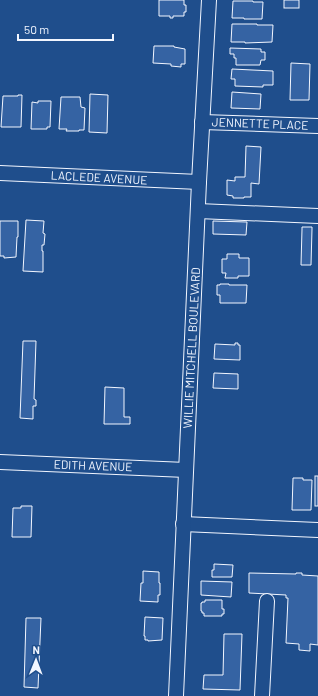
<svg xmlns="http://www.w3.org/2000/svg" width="318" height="696" viewBox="0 0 318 696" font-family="Barlow,sans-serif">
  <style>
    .building { fill: #3563a3; stroke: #f2f6ff }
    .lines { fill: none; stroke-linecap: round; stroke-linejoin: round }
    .minor-casing { stroke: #f2f6ff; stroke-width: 16 }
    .minor { stroke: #1f4e8c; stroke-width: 14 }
    .labels { text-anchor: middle; stroke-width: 3; stroke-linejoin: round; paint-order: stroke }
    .street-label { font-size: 12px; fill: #f2f6ff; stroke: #1f4e8c }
  </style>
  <rect width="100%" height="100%" fill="#1f4e8c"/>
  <!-- building -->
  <g class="building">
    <path d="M 159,0 L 184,0 L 184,5 L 186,5 L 186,12 L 184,12 L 184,16 L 173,16 L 173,18 L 170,18 L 170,16 L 159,16 Z"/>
    <rect x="284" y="0" width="15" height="8"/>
    <path d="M 233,1 L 253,1 L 253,2 L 263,2 L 262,19 L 244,19 L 244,18 L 232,18 Z"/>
    <path d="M 232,24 L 257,24 L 257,25 L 273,25 L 272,42 L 245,43 L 245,42 L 231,42 Z"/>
    <path d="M 154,46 L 174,46 L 174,47 L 185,49 L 185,64 L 181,64 L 181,67 L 171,66 L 171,64 L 153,63 Z"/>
    <path d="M 230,48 L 261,49 L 261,52 L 265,52 L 265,60 L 261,60 L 260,65 L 236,65 L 236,58 L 234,58 L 234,54 L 230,54 Z"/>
    <path d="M 291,63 L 310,64 L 309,100 L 290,100 Z"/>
    <path d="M 232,69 L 273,71 L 273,85 L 263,85 L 263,87 L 235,86 L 235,79 L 231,79 Z"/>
    <path d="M 232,92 L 261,94 L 260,109 L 231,108 Z"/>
    <path d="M 90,94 L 108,95 L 107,133 L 89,132 Z"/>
    <path d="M 18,95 L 22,95 L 21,127 L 1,127 L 3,96 L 18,96 Z"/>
    <path d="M 61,97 L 80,97 L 81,107 L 85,108 L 84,130 L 79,130 L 79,131 L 66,131 L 67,129 L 59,129 Z"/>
    <path d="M 38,101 L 51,101 L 50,127 L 47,127 L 47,129 L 31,129 L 32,102 L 38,103 Z"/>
    <path d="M 246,146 L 261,147 L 259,184 L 251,183 L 251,197 L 244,197 L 244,198 L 233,198 L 233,196 L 227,195 L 227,180 L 235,181 L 235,177 L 245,177 Z"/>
    <path d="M 26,220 L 44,221 L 43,233 L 45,234 L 44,245 L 42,245 L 42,251 L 43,251 L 43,272 L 23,271 Z"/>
    <path d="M 0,221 L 18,221 L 18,237 L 17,237 L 16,257 L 4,258 L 4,256 L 0,256 Z"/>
    <path d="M 213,221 L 247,222 L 246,235 L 213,234 Z"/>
    <path d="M 302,227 L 312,227 L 312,229 L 311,265 L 301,265 L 302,229 Z"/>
    <path d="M 227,254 L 239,254 L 239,258 L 249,258 L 249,276 L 238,276 L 238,278 L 225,278 L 226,273 L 222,273 L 222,259 L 227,259 Z"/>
    <path d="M 220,284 L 229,284 L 229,285 L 247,285 L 246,303 L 220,303 L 220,295 L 217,295 L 217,285 L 220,285 Z"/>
    <path d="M 23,341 L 36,341 L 34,399 L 36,400 L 36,406 L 33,406 L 33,419 L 20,418 Z"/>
    <path d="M 235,343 L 238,343 L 238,345 L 240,345 L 240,360 L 214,359 L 215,344 L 235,345 Z"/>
    <path d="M 214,373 L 238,374 L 238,389 L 213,388 Z"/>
    <path d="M 105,387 L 124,388 L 124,417 L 130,417 L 130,424 L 104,424 Z"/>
    <rect x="315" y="476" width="3" height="30"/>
    <path d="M 293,478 L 303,478 L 303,480 L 312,480 L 311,510 L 292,510 Z"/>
    <path d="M 21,506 L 32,506 L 31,537 L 12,537 L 13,508 L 21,508 Z"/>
    <path d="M 214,564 L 233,565 L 232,577 L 212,577 L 212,570 L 214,570 Z"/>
    <path d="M 143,571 L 159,572 L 159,583 L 160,583 L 160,595 L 158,595 L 158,602 L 140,601 L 141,583 L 143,583 Z"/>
    <path d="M 249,573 L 296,574 L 296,573 L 302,573 L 302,575 L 318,576 L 318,645 L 310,644 L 310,651 L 299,650 L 299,644 L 286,643 L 288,598 L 286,598 L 286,595 L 249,593 Z"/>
    <path d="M 201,581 L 232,582 L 231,597 L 201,595 Z"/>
    <path d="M 205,600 L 222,600 L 222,609 L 224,609 L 224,614 L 222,614 L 222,616 L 204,616 L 204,613 L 202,613 L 202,611 L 201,611 L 201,603 L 202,603 L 202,602 L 205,602 Z"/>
    <path d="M 145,617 L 163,618 L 162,640 L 148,641 L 148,640 L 145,640 L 145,636 L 144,636 Z"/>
    <path d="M 26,618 L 41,618 L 38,688 L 24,687 Z"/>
    <path d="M 224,634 L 242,634 L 240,690 L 203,689 L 204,675 L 223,675 Z"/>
  </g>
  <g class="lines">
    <!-- minor casing -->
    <g class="minor-casing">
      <g id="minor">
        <path d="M 202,122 L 318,126"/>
        <path d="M 0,173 L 199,182"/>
        <path d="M 198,211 L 318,216"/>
        <path d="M 0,462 L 186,470"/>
        <path d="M 183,524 L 318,530"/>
        <path d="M 176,696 L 199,182 L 209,0"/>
        <path d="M 262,696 L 267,601"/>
      </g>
    </g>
    <!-- minor -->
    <use href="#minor" class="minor"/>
  </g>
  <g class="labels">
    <!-- street labels -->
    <g class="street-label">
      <text transform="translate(260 124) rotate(2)" y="4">JENNETTE PLACE</text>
      <text transform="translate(99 178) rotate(3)" y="4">LACLEDE AVENUE</text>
      <text transform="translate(192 348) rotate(-87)" y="4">WILLIE MITCHELL BOULEVARD</text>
      <text transform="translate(93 466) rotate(2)" y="4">EDITH AVENUE</text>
    </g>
  </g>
  <!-- north arrow -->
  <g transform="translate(36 660) rotate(1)" stroke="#1f4e8c" stroke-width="3" paint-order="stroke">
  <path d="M0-3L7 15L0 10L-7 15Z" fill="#f2f6ff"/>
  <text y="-6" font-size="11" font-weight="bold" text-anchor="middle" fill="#f2f6ff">N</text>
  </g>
  <!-- scale -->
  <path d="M18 34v6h95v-6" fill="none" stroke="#f2f6ff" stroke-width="2"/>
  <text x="24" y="34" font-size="12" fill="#f2f6ff" stroke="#1f4e8c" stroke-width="3" paint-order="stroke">50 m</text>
</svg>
